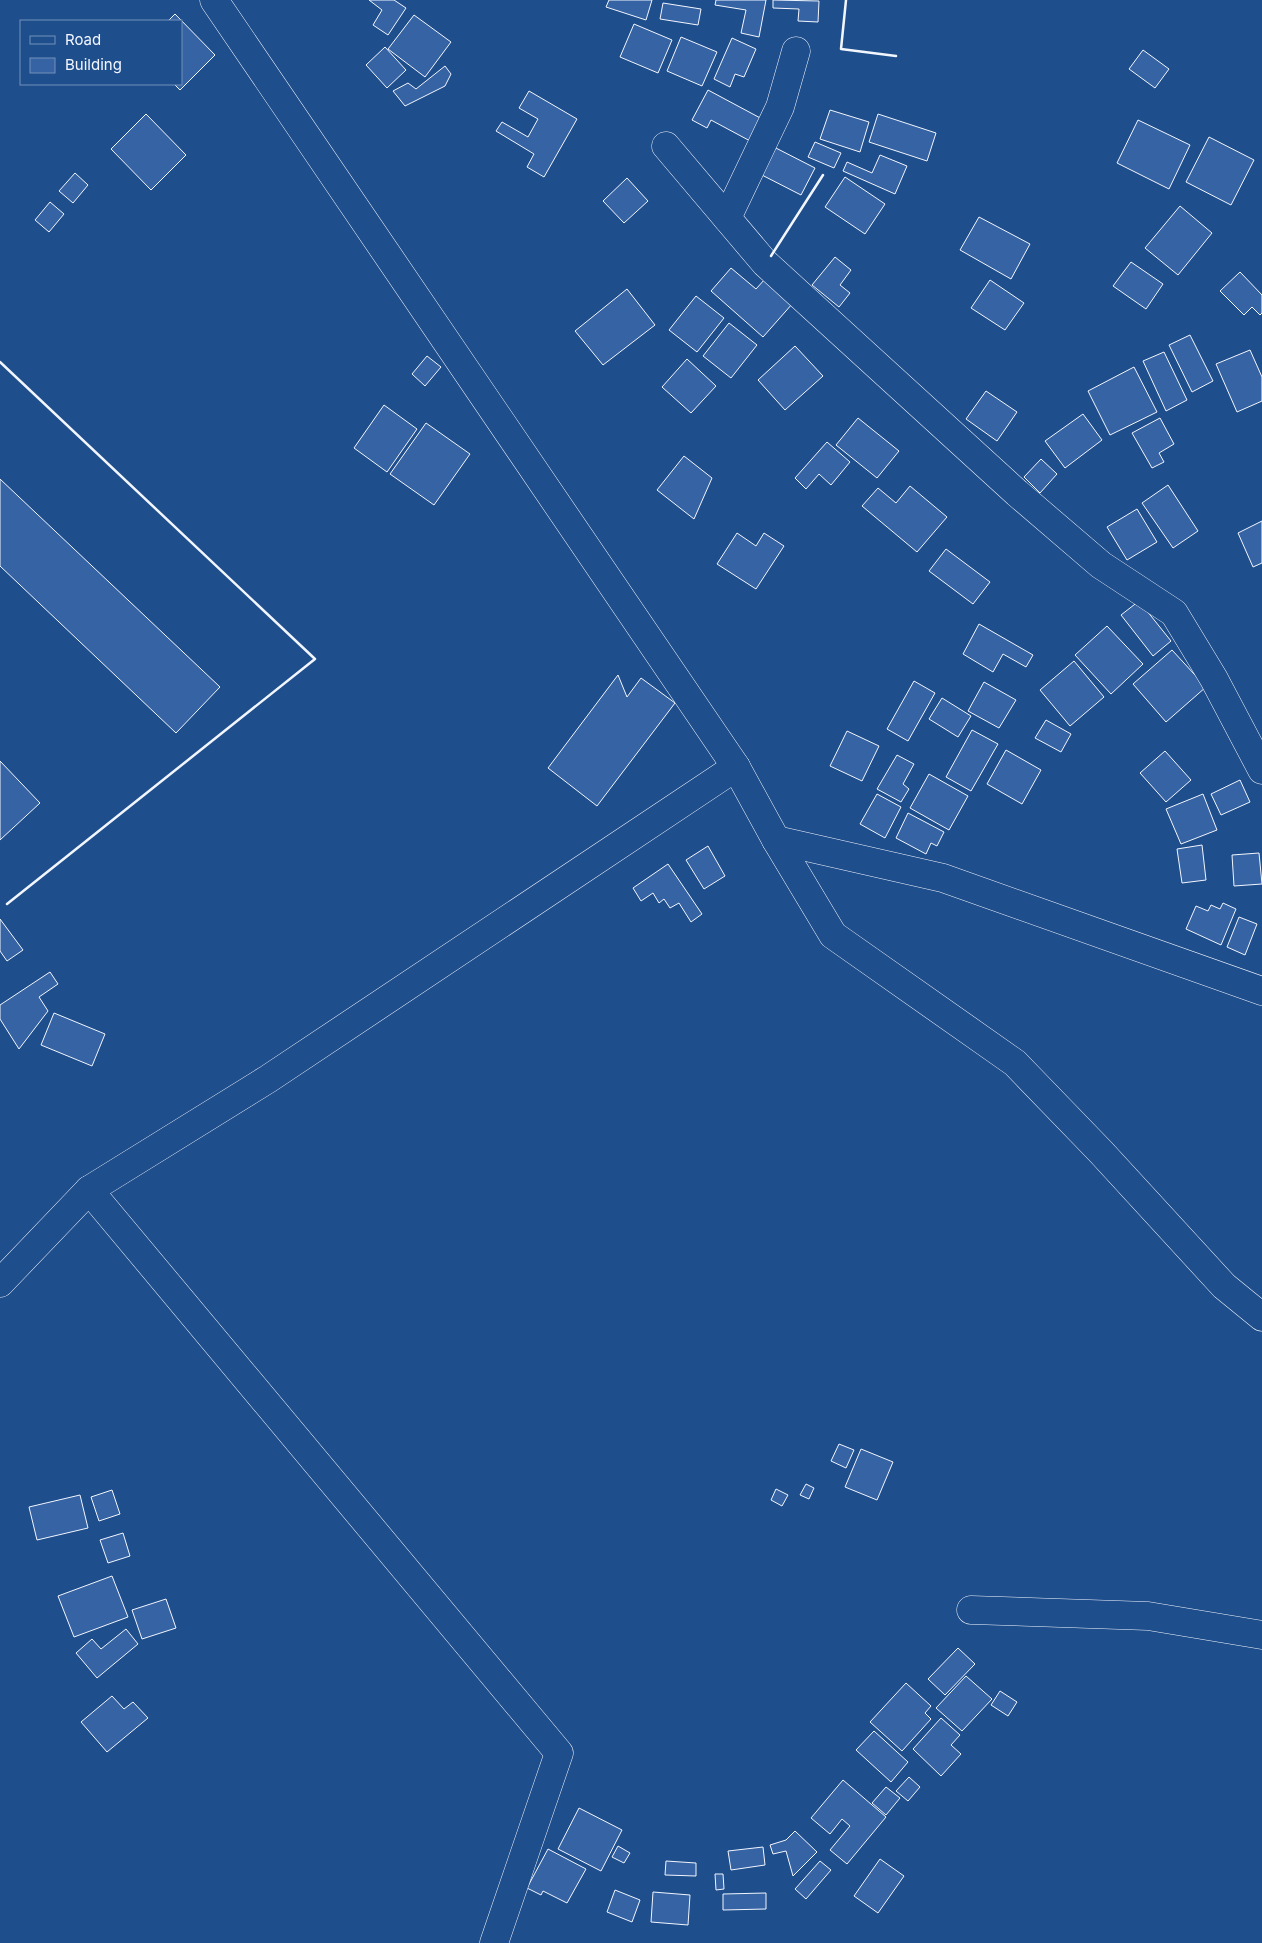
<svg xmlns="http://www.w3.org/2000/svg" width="1262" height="1943" viewBox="0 0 1262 1943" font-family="Inter,sans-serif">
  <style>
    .building { fill: #3563a3; stroke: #f2f6ff }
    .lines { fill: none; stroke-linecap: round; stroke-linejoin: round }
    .minor-casing { stroke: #f2f6ff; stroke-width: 29 }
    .minor { stroke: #1f4e8c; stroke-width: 28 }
    .wall { stroke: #f2f6ff; stroke-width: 2.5 }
  </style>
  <rect width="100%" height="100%" fill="#1f4e8c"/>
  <!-- building -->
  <g class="building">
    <path d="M 369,0 L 394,0 L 406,8 L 388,35 L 373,25 L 382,10 Z"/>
    <path d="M 609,0 L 652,0 L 646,20 L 606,7 Z"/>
    <path d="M 716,0 L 766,0 L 759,37 L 741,33 L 746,10 L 715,5 Z"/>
    <path d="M 773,0 L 819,1 L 818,22 L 798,21 L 799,9 L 773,8 Z"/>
    <path d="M 663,3 L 701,9 L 698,25 L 660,19 Z"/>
    <path d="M 175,14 L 215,55 L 180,90 L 174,84 L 181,84 L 181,21 L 168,21 Z"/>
    <path d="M 414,15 L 451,42 L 425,77 L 388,49 Z"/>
    <path d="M 634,24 L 672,40 L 658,73 L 620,57 Z"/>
    <path d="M 681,37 L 717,52 L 702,86 L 667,71 Z"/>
    <path d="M 732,38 L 756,49 L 744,77 L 735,74 L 730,87 L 714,79 Z"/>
    <path d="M 385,47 L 406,70 L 387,88 L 366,65 Z"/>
    <path d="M 1143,50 L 1169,69 L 1155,88 L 1129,69 Z"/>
    <path d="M 445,66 L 451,74 L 445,86 L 405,106 L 393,91 L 408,83 L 416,89 Z"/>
    <path d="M 708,90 L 764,120 L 752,142 L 711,120 L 707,128 L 692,120 Z"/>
    <path d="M 529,91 L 577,119 L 544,177 L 527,167 L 534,154 L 496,131 L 502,122 L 528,137 L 538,119 L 519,108 Z"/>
    <path d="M 830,110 L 869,122 L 860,152 L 820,139 Z"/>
    <path d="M 146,114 L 186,155 L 151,190 L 111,149 Z"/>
    <path d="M 878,114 L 936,133 L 927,161 L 869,142 Z"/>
    <path d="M 1138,120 L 1190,145 L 1169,189 L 1117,163 Z"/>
    <path d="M 1209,137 L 1254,160 L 1231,205 L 1186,182 Z"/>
    <path d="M 815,142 L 841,153 L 834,168 L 808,157 Z"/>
    <path d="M 770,145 L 815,168 L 801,195 L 756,172 Z"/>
    <path d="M 880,155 L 907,166 L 895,194 L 843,171 L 847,162 L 872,173 Z"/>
    <path d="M 75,173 L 88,185 L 73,203 L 59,191 Z"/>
    <path d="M 845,177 L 885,204 L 865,234 L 825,207 Z"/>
    <path d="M 627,178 L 648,201 L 624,223 L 603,201 Z"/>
    <path d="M 50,202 L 64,214 L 49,232 L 35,220 Z"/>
    <path d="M 1180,206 L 1212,233 L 1178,275 L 1145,248 Z"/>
    <path d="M 979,217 L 1030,244 L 1011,279 L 960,250 Z"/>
    <path d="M 835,257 L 851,270 L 840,285 L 850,293 L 839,307 L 812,285 Z"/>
    <path d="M 1131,262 L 1163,284 L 1146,309 L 1113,286 Z"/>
    <path d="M 731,268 L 756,289 L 765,279 L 793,303 L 763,337 L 711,291 Z"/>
    <path d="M 1240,272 L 1262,295 L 1262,313 L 1260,315 L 1252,307 L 1244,315 L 1220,291 Z"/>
    <path d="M 990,280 L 1024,303 L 1005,330 L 971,308 Z"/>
    <path d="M 627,289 L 655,325 L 603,365 L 575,331 Z"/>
    <path d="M 696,296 L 724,318 L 697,352 L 669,330 Z"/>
    <path d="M 729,323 L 757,345 L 731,378 L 703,356 Z"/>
    <path d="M 1190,335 L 1213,381 L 1192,392 L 1169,345 Z"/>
    <path d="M 795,346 L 823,376 L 785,410 L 758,380 Z"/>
    <path d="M 1250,350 L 1262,377 L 1262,401 L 1237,412 L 1216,364 Z"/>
    <path d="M 1164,352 L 1187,400 L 1166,411 L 1143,361 Z"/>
    <path d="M 427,356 L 441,367 L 425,386 L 412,374 Z"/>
    <path d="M 687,359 L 716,386 L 691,413 L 662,387 Z"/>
    <path d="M 1134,367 L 1157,412 L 1110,435 L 1088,391 Z"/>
    <path d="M 986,391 L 1017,412 L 997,441 L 966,419 Z"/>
    <path d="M 384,405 L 417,429 L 387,472 L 354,448 Z"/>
    <path d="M 1083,414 L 1102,440 L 1065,468 L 1045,441 Z"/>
    <path d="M 858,418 L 899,451 L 877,478 L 836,445 Z"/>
    <path d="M 1160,418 L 1174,444 L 1159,453 L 1164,462 L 1152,468 L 1132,433 Z"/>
    <path d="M 426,423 L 470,454 L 434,505 L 390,474 Z"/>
    <path d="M 827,442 L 850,462 L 831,485 L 819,474 L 806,489 L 795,478 Z"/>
    <path d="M 684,456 L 712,478 L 694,519 L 657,490 Z"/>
    <path d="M 1041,459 L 1057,474 L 1040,493 L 1024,477 Z"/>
    <path d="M 0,479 L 220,687 L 176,733 L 0,566 Z"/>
    <path d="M 1168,485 L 1198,531 L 1173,548 L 1142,503 Z"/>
    <path d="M 910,486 L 947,517 L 917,552 L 862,506 L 878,488 L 896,503 Z"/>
    <path d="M 1137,509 L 1157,542 L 1127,560 L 1107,527 Z"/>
    <path d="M 1262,521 L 1262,563 L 1253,567 L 1238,533 Z"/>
    <path d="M 737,533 L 756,546 L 764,533 L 784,546 L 756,589 L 717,564 Z"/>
    <path d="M 946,549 L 990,582 L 973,604 L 929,571 Z"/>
    <path d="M 1139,601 L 1171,641 L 1153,656 L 1121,615 Z"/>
    <path d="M 979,624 L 1033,655 L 1026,667 L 1003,654 L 993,672 L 963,654 Z"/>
    <path d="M 1107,626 L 1143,664 L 1111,694 L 1075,655 Z"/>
    <path d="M 1172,650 L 1206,687 L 1166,722 L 1133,684 Z"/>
    <path d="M 1074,661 L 1104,697 L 1070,726 L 1040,690 Z"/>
    <path d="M 618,675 L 627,697 L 641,678 L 675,703 L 597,806 L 548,768 Z"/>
    <path d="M 914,681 L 935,693 L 908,741 L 887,729 Z"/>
    <path d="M 984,682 L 1016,700 L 999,728 L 968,711 Z"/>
    <path d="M 942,698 L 971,716 L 958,737 L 929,719 Z"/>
    <path d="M 1046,720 L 1071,734 L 1061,752 L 1035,738 Z"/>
    <path d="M 972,730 L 998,744 L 971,791 L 946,777 Z"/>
    <path d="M 847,731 L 879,746 L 862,781 L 830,766 Z"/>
    <path d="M 1006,750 L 1041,770 L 1022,804 L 987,784 Z"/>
    <path d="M 1165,751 L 1191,780 L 1166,802 L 1140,773 Z"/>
    <path d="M 897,755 L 914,764 L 903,784 L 909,789 L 901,802 L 877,789 Z"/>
    <path d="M 0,761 L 40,803 L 0,840 Z"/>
    <path d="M 929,774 L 968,796 L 949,830 L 910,808 Z"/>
    <path d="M 1240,780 L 1250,802 L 1221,815 L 1211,794 Z"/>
    <path d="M 877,794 L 901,807 L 885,838 L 860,824 Z"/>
    <path d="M 1203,794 L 1217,830 L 1181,844 L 1166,809 Z"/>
    <path d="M 908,813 L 944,832 L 937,846 L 931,843 L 926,854 L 896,838 Z"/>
    <path d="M 1202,845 L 1206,880 L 1182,883 L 1177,849 Z"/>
    <path d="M 708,846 L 725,876 L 704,889 L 686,860 Z"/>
    <path d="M 1259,853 L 1262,884 L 1234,886 L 1232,855 Z"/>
    <path d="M 668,864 L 702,914 L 691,922 L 679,903 L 670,908 L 664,899 L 659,903 L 653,893 L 641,901 L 633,888 Z"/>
    <path d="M 1223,903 L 1236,909 L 1221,945 L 1186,929 L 1196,906 L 1208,911 L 1211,905 L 1220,909 Z"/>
    <path d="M 1239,917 L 1257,924 L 1245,955 L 1227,947 Z"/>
    <path d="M 0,919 L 23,950 L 7,961 L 0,951 Z"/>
    <path d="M 50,972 L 58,984 L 39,997 L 48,1011 L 19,1049 L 0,1019 L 0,1005 Z"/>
    <path d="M 54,1013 L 105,1034 L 92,1066 L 41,1045 Z"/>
    <path d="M 839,1444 L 854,1450 L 846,1468 L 831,1461 Z"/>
    <path d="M 861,1449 L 893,1462 L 877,1500 L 845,1487 Z"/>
    <path d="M 806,1484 L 814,1488 L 809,1499 L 800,1495 Z"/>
    <path d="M 776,1489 L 788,1495 L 782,1506 L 771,1500 Z"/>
    <path d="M 112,1490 L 120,1514 L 99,1521 L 91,1497 Z"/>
    <path d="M 80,1495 L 88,1528 L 37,1540 L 29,1507 Z"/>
    <path d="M 123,1533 L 130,1556 L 108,1563 L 100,1540 Z"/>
    <path d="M 112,1576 L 128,1617 L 74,1637 L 58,1596 Z"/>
    <path d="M 166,1599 L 176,1628 L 142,1639 L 132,1610 Z"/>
    <path d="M 126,1629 L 138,1644 L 97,1678 L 76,1653 L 92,1639 L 101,1649 Z"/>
    <path d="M 958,1648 L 975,1664 L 945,1695 L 928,1679 Z"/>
    <path d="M 966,1676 L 992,1699 L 962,1731 L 936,1708 Z"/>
    <path d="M 906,1683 L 931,1706 L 925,1713 L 931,1719 L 902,1751 L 870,1722 Z"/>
    <path d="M 1000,1691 L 1017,1702 L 1008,1716 L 991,1705 Z"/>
    <path d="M 112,1696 L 124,1709 L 133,1702 L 148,1718 L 107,1752 L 81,1722 Z"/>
    <path d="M 941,1718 L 960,1735 L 951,1745 L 961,1754 L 941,1776 L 913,1749 Z"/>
    <path d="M 874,1731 L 908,1762 L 891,1782 L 856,1750 Z"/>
    <path d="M 909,1777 L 920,1787 L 908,1801 L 896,1791 Z"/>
    <path d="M 843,1780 L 886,1817 L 847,1864 L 830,1850 L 850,1826 L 842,1819 L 830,1834 L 811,1818 Z"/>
    <path d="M 886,1787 L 900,1798 L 886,1815 L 872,1803 Z"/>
    <path d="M 579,1808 L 622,1830 L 601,1871 L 558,1849 Z"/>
    <path d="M 795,1831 L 817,1852 L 793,1876 L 786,1851 L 773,1854 L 770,1845 L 786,1840 Z"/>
    <path d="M 618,1846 L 630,1853 L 624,1863 L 612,1857 Z"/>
    <path d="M 763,1847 L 765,1865 L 731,1870 L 728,1851 Z"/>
    <path d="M 548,1849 L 586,1869 L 567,1903 L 543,1891 L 541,1895 L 527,1888 Z"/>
    <path d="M 880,1859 L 904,1876 L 878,1913 L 854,1896 Z"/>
    <path d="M 666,1861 L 696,1863 L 696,1876 L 665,1875 Z"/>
    <path d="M 820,1861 L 831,1870 L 806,1899 L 795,1889 Z"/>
    <path d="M 715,1874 L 723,1874 L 724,1889 L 716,1890 Z"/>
    <path d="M 615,1890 L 640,1900 L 632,1922 L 607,1912 Z"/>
    <path d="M 653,1892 L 690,1895 L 688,1925 L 651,1922 Z"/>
    <path d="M 766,1893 L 766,1909 L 723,1910 L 723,1894 Z"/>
  </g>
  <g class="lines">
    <!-- minor casing -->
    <g class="minor-casing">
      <g id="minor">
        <path d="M 214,0 L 736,767 L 776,840 L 833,935 L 1015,1063 L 1101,1152 L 1224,1286 L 1262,1317"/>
        <path d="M 666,146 L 765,263 L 1017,493 L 1101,565 L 1174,613 L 1214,679 L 1262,770"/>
        <path d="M 727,218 L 780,107 L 796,51"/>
        <path d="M 776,840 L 943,878 L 1262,991"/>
        <path d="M 89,1190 L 559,1753 L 494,1943"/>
        <path d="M 0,1283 L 89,1190 L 268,1079 L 736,767"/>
        <path d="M 971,1610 L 1148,1616 L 1262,1635"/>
      </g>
    </g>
    <!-- minor -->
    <use href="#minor" class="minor"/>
    <!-- wall -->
    <g class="wall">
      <path d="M 846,0 L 841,49 L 896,56"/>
      <path d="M 771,256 L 823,175"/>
      <path d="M 0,362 L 315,659 L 7,904"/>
    </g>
  </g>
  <!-- legend -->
  <rect x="20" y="20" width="162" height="65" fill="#1f4e8c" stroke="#7391ba"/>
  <rect x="30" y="36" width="25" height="8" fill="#1f4e8c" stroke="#7391ba"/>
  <text x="65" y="45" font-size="15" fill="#f2f6ff">Road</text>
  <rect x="30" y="58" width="25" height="15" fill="#3563a3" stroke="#7391ba"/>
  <text x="65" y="70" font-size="15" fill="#f2f6ff">Building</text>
</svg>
